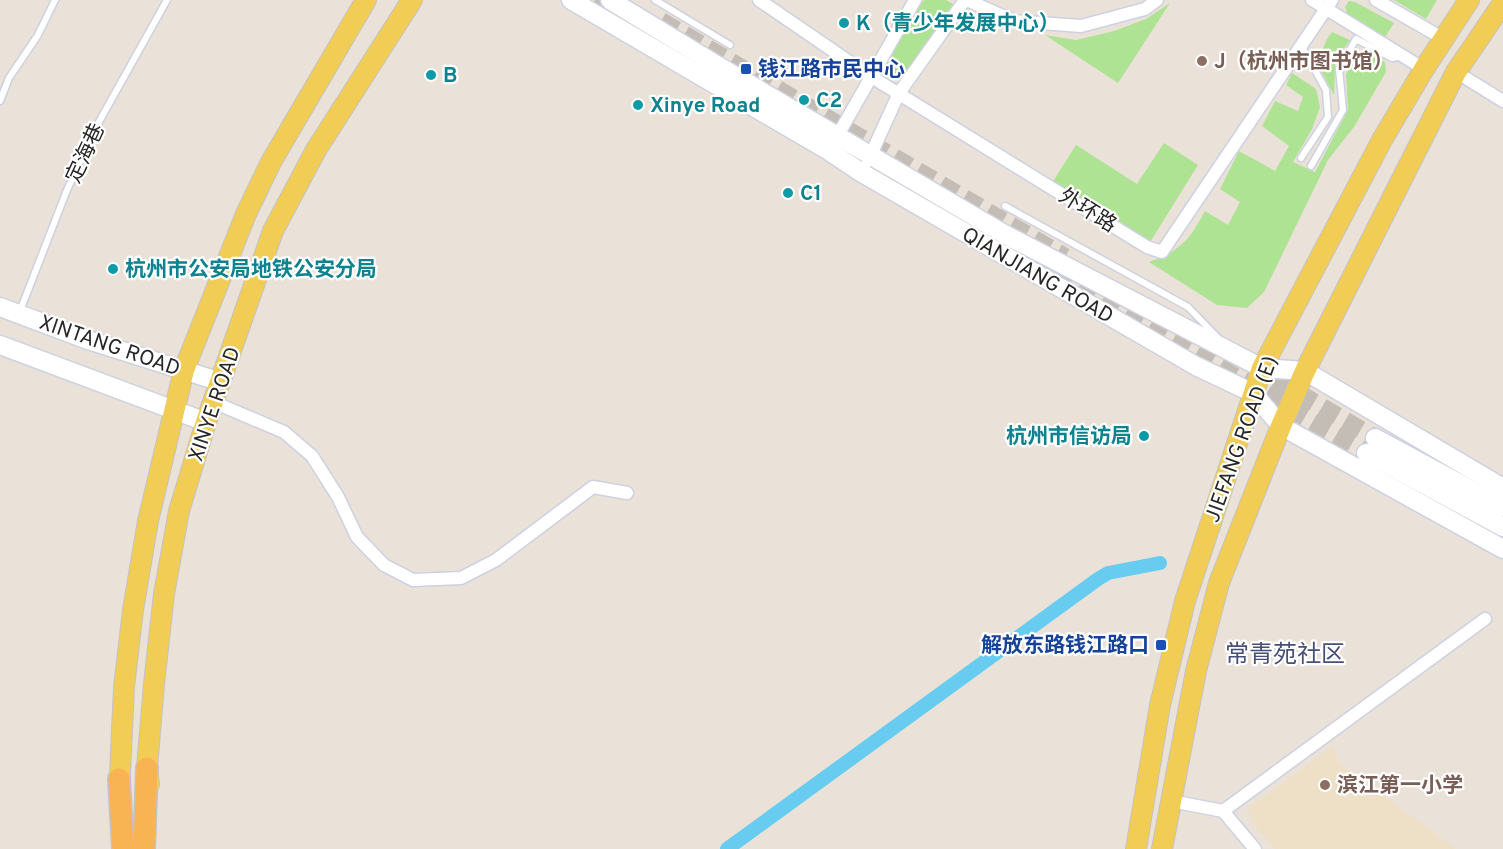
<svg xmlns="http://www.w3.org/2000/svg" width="1503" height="849" viewBox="0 0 1503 849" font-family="Overpass,'Noto Sans SC',sans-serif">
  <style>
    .education { fill: #ede0c6 }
    .green { fill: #aee393 }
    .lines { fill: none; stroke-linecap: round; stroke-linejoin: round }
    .canal { stroke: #67ccf0; stroke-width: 14 }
    .secondary-tunnel { stroke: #c3bdb5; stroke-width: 18; stroke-dasharray: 18 9; stroke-linecap: butt }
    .service-casing { stroke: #cdd1e1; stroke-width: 9 }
    .minor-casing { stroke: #cdd1e1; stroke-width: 15 }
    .secondary-casing { stroke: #cdd1e1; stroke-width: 21 }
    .primary-casing { stroke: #c3c3c3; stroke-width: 22 }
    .trunk-casing { stroke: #c3c3c3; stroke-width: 24 }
    .service { stroke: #fff; stroke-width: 6 }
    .minor { stroke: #fff; stroke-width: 12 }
    .secondary { stroke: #fff; stroke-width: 18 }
    .primary { stroke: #f2cd55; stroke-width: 20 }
    .trunk { stroke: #f8b452; stroke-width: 21 }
    .culture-dot { fill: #0f9aa8; stroke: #fff; stroke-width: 2 }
    .education-dot { fill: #8d6e63; stroke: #fff; stroke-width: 2 }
    .transit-dot { fill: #1a4fb4; stroke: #fff; stroke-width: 2 }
    .labels { text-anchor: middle; stroke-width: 4.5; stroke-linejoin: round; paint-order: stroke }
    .culture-label { font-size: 21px; font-weight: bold; fill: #0d838f; stroke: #fff; text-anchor: start }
    .education-label { font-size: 21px; font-weight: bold; fill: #785e54; stroke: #fff; text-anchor: start }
    .transit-label { font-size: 21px; font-weight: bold; fill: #164399; stroke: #fff; text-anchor: start }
    .street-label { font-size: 21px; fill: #272727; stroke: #fff }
    .quarter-label { font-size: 24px; fill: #475078; stroke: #fff }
  </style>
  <rect width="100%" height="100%" fill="#eae2d8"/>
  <!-- education -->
  <path class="education" d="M 1333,746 L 1339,762 L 1456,849 L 1275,849 L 1252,823 L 1248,808 Z"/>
  <!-- green -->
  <g class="green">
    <path d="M 924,0 L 946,0 L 953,4 L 904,76 L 895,78 L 886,74 L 884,63 Z"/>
    <path d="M 1394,0 L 1437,0 L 1426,19 Z"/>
    <path d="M 1349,1 L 1355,2 L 1394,23 L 1385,37 L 1348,15 L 1345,7 Z"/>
    <path d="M 1170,3 L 1118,83 L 1045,35 L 1076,40 L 1114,31 L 1146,19 Z"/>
    <path d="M 1332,32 L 1350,40 L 1335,61 L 1334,95 L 1317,63 L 1327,39 Z"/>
    <path d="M 1361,51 L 1385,62 L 1386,72 L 1354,127 L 1328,160 L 1264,292 L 1247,308 L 1217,305 L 1149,262 C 1181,250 1188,242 1205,211 L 1228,225 L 1240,202 L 1220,189 L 1239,151 L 1275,171 L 1289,146 L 1262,126 L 1275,101 L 1298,111 L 1303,97 L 1286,85 L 1292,73 L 1316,89 L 1320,107 L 1312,129 L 1293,162 L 1315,172 L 1348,110 L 1346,74 Z"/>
    <path d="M 1164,143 L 1198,165 L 1147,247 L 1050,186 L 1076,145 L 1137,184 Z"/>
  </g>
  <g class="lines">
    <!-- canal -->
    <path class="canal" d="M 727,849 L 1098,579 L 1108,573 L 1160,563"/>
    <!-- secondary-tunnel -->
    <g class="secondary-tunnel">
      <path d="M 595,0 L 622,16"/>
      <path d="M 661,21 L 1065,257"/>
      <path d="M 1033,258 L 1366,453"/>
      <path d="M 1252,366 L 1375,438"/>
    </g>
    <!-- service casing -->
    <g class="service-casing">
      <g id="service">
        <path d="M 655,0 L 730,45"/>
        <path d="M 0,101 L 9,78 L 38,35 L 55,0"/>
        <path d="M 1301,158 L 1328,117 L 1326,90 L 1301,45"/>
        <path d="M 1311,166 L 1343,110 L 1339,69 L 1356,39 L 1392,58 L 1402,56"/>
        <path d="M 1005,206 L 1188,307 L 1217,337"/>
        <path d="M 20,311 L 67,190 L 100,120 L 167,0"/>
      </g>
    </g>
    <!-- minor casing -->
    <g class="minor-casing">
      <g id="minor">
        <path d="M 759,0 L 870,76 L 1147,247 L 1162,252 L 1332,0"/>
        <path d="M 967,0 L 1014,21 L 1081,26 L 1145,9 L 1157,0"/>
        <path d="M 1312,0 L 1424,69"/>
        <path d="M 1376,0 L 1444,39"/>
        <path d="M 1456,72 L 1503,101"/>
        <path d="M 834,142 L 915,0"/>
        <path d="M 868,161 L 899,93 L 965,0"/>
        <path d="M 213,402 L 284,432 L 312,456 L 338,497 L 357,537 L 384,565 L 413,580 L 461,578 L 496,560 L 593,487 L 627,493"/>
        <path d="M 1171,801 L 1223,811 L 1255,849"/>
        <path d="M 1223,811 L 1485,619"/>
      </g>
    </g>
    <!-- secondary casing -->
    <g class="secondary-casing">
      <g id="secondary">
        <path d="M 571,0 L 829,151 L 862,173 L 1196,366 L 1253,393 L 1281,426 L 1503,549"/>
        <path d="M 610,0 L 715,64 L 1006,235 L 1262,368 L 1305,371 L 1503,488"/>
        <path d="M 0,307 L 88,340 L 221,382"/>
        <path d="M 0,345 L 206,422"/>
        <path d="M 1375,438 L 1503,507"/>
        <path d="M 1366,453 L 1503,527"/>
      </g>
    </g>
    <!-- primary casing -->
    <g class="primary-casing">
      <g id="primary">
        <path d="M 149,784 L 147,768 L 154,684 L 164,594 L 179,511 L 206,422 L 273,231 L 316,150 L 412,0"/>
        <path d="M 119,795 L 124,687 L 133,610 L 148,521 L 184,370 L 246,214 L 271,162 L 366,0"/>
        <path d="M 1136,849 L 1160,705 L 1185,601 L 1262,368 L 1382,140 L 1424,69 L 1469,0"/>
        <path d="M 1162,849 L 1196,671 L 1219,583 L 1281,426 L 1305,371 L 1456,72 L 1503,3"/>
      </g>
    </g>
    <!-- trunk casing -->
    <g class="trunk-casing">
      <g id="trunk">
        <path d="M 119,779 L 123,849"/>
        <path d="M 144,849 L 147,768"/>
      </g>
    </g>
    <!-- service -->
    <use href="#service" class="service"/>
    <!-- minor -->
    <use href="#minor" class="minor"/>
    <!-- secondary -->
    <use href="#secondary" class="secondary"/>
    <!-- primary -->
    <use href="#primary" class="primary"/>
    <!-- trunk -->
    <use href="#trunk" class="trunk"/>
  </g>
  <!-- markers -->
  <g class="culture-dot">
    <circle cx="844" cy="23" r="6"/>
    <circle cx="431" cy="75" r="6"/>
    <circle cx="804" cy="100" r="6"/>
    <circle cx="638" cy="105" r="6"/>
    <circle cx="788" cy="193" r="6"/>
    <circle cx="113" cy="269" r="6"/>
    <circle cx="1144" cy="436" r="6"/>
  </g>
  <g class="education-dot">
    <circle cx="1202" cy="61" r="6"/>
    <circle cx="1325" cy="785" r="6"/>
  </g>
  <g class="transit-dot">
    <rect x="740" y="63" width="12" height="12" rx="3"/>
    <rect x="1155" y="639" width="12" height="12" rx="3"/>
  </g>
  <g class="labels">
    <!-- culture labels -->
    <g class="culture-label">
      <text x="856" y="30">K（青少年发展中心）</text>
      <text x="443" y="82">B</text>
      <text x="816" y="107">C2</text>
      <text x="650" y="112">Xinye Road</text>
      <text x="800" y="200">C1</text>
      <text x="125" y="276">杭州市公安局地铁公安分局</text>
      <text x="1132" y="443" text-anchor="end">杭州市信访局</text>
    </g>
    <!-- education labels -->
    <g class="education-label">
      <text x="1214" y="68">J（杭州市图书馆）</text>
      <text x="1337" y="792">滨江第一小学</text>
    </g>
    <!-- transit labels -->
    <g class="transit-label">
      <text x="758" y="76">钱江路市民中心</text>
      <text x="1149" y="652" text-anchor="end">解放东路钱江路口</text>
    </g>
    <!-- street labels -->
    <g class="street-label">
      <text transform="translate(85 153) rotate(-65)" y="7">定海巷</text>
      <text transform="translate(1088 210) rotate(32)" y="7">外环路</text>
      <text transform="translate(1038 275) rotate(30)" y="7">QIANJIANG ROAD</text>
      <text transform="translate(110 345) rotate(19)" y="7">XINTANG ROAD</text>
      <text transform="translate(214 404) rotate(-71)" y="7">XINYE ROAD</text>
      <text transform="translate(1241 439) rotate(-70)" y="7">JIEFANG ROAD (E)</text>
    </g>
    <!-- quarter labels -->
    <g class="quarter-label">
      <text x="1285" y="662">常青苑社区</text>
    </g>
  </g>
</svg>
